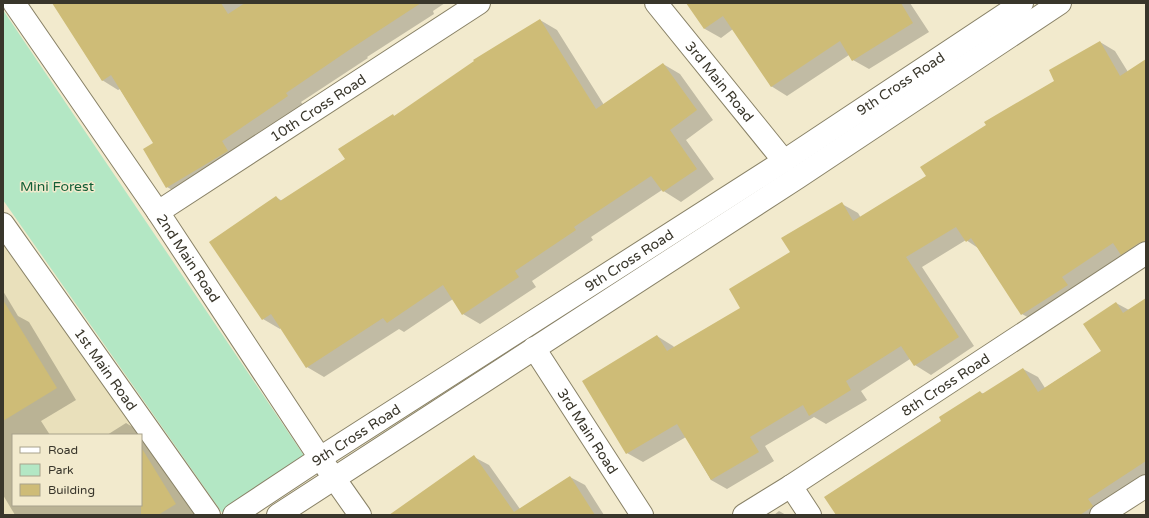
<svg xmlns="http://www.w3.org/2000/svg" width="1149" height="518" viewBox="0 0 1149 518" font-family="'Varela Round',sans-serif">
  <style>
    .built { fill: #e9e0bb }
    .green { fill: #b3e7c4 }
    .shadow { fill: #0003 }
    .building { fill: #cebc77 }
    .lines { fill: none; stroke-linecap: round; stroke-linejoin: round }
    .street-casing { stroke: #898267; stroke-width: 24 }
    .secondary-casing { stroke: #898267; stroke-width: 24 }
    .street { stroke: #fff; stroke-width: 22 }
    .secondary { stroke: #fff; stroke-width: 22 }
    .labels { text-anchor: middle; stroke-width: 3; stroke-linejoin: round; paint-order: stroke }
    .street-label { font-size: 14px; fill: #39362b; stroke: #f2eacd }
    .park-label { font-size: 14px; fill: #135f37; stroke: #f2eacd }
  </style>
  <rect width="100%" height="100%" fill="#f2eacd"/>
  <!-- built -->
  <path class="built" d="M 3,239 L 141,435 L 13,435 L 13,505 L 141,505 L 141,435 L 197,515 L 3,515 Z"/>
  <!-- green -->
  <path class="green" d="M 3,10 L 307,460 L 223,514 L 3,200 Z"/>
  <!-- shadow -->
  <g class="shadow">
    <path d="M 53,3 L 445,3 L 433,11 L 434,14 L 367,57 L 368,58 L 301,102 L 304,106 L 183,196 L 167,187 L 154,143 L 120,89 L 118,90 L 102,80 Z"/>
    <path d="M 687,3 L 910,3 L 929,32 L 869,69 L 853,60 L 849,55 L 787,96 L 771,86 L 733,29 L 721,38 L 705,29 Z"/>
    <path d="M 540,20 L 557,30 L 604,105 L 663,64 L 680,74 L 713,120 L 686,140 L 714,179 L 681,202 L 662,190 L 591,237 L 593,240 L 532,281 L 536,287 L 480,324 L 463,314 L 453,299 L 404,332 L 399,329 L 324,377 L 307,367 L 281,328 L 280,329 L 263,319 L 276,197 L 282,201 L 346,159 L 393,115 L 395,117 Z"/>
    <path d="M 1100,42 L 1115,51 L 1128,72 L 1146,60 L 1146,257 L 1038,323 L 1022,314 L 978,248 L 966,240 L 922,267 L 974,346 L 931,375 L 915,365 L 910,359 L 861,391 L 867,400 L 826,424 L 814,417 L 765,446 L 774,461 L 727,489 L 711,480 L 686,437 L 643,462 L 627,453 L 657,336 L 673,346 L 675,348 L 742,308 L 791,252 L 842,204 L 858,213 L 861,218 L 927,177 L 1056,81 Z"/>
    <path d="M 3,291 L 18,316 L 29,322 L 76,400 L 41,421 L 50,435 L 13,435 L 13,505 L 141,505 L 141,435 L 107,435 L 126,423 L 146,435 L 195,515 L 15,515 L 3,495 Z"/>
    <path d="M 1146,299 L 1146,479 L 1107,515 L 837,515 L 943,421 L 980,392 L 984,394 L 1023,369 L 1038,377 L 1045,388 L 1102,351 L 1116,303 L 1129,310 Z"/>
    <path d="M 474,457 L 489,465 L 520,509 L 570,477 L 585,485 L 604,515 L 418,515 Z"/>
    <path d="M 779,511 L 786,515 L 774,515 Z"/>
  </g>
  <!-- building -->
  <g class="building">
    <path d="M 52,3 L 221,3 L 228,14 L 245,3 L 421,3 L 352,48 L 286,93 L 288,96 L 222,141 L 228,151 L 166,188 L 143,149 L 153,143 L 111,75 L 102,81 Z"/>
    <path d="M 686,3 L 901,3 L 913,23 L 852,61 L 840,41 L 771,87 L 723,16 L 704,29 Z"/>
    <path d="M 540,19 L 596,109 L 663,63 L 697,110 L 670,130 L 697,169 L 663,192 L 651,176 L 574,227 L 576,230 L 515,271 L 519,277 L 462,315 L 443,285 L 387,323 L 383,318 L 306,368 L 271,314 L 262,320 L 209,242 L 276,196 L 280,201 L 345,159 L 338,149 L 393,114 L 394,116 L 474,61 L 473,60 Z"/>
    <path d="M 1100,41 L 1120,76 L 1146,59 L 1146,241 L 1139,243 L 1121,255 L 1113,243 L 1062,277 L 1068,285 L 1021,315 L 971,238 L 966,242 L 956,227 L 906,257 L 959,337 L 914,366 L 901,346 L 846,381 L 851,390 L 809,416 L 803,405 L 750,437 L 759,452 L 711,480 L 677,424 L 626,454 L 582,381 L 657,335 L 667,351 L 740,308 L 729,289 L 790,252 L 781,238 L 842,202 L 853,221 L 926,176 L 920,167 L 986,125 L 984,122 L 1054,81 L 1049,70 Z"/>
    <path d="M 1146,298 L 1146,461 L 1088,499 L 1093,506 L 1092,507 L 1080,515 L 836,515 L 824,497 L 941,421 L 939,417 L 980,391 L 982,394 L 1023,368 L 1038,392 L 1101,351 L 1083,324 L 1116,302 L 1123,313 Z"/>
    <path d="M 3,300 L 57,388 L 3,421 Z"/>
    <path d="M 141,447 L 176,504 L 158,515 L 141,515 Z"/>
    <path d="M 474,455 L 514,512 L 570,476 L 595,515 L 389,515 Z"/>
  </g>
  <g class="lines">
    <!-- street casing -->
    <g class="street-casing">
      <g id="street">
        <path id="s1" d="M 14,3 L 158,212 L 320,458 L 360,515"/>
        <path id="s2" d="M 656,3 L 784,161"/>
        <path id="s3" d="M 158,212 L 479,3"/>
        <path id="s4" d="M 3,224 L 209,515"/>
        <path id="s5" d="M 534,348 L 642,515"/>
        <path d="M 791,486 L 810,515"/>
        <path id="s6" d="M 744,515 L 791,486 L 1146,253"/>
        <path d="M 1101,515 L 1146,486"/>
      </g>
    </g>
    <!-- secondary casing -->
    <g class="secondary-casing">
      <g id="secondary">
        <path id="s7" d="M 234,515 L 320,458 L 784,161 L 1022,3"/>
        <path d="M 278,515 L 797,178 L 1060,3"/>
      </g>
    </g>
    <!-- street -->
    <use href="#street" class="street"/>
    <!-- secondary -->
    <use href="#secondary" class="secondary"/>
  </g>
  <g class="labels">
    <!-- street labels -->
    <g class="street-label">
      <text dy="5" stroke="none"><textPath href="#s2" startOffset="101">3rd Main Road</textPath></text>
      <text dy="5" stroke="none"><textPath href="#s7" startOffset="794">9th Cross Road</textPath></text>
      <text dy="5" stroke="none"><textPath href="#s3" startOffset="191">10th Cross Road</textPath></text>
      <text dy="5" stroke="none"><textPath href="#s1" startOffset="309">2nd Main Road</textPath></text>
      <text dy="5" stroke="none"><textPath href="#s7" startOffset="470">9th Cross Road</textPath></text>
      <text dy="5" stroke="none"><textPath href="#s4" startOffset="178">1st Main Road</textPath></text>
      <text dy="5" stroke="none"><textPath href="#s6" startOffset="240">8th Cross Road</textPath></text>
      <text dy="5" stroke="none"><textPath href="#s5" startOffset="99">3rd Main Road</textPath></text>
      <text dy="5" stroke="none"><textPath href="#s7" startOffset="146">9th Cross Road</textPath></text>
    </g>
    <!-- park labels -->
    <g class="park-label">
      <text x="57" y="191">Mini Forest</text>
    </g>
  </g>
  <!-- border -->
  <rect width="1149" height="518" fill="none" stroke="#39362b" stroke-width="8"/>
  <!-- legend -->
  <rect x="12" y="434" width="130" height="72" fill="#f2eacd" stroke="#a8a28c"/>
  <rect x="20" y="447" width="20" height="6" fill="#ffffff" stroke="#a8a28c"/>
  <text x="48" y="454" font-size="12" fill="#39362b">Road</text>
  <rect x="20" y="464" width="20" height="12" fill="#b3e7c4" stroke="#a8a28c"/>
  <text x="48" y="474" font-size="12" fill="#39362b">Park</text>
  <rect x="20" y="484" width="20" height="12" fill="#cebc77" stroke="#a8a28c"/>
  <text x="48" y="494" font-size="12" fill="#39362b">Building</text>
</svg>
